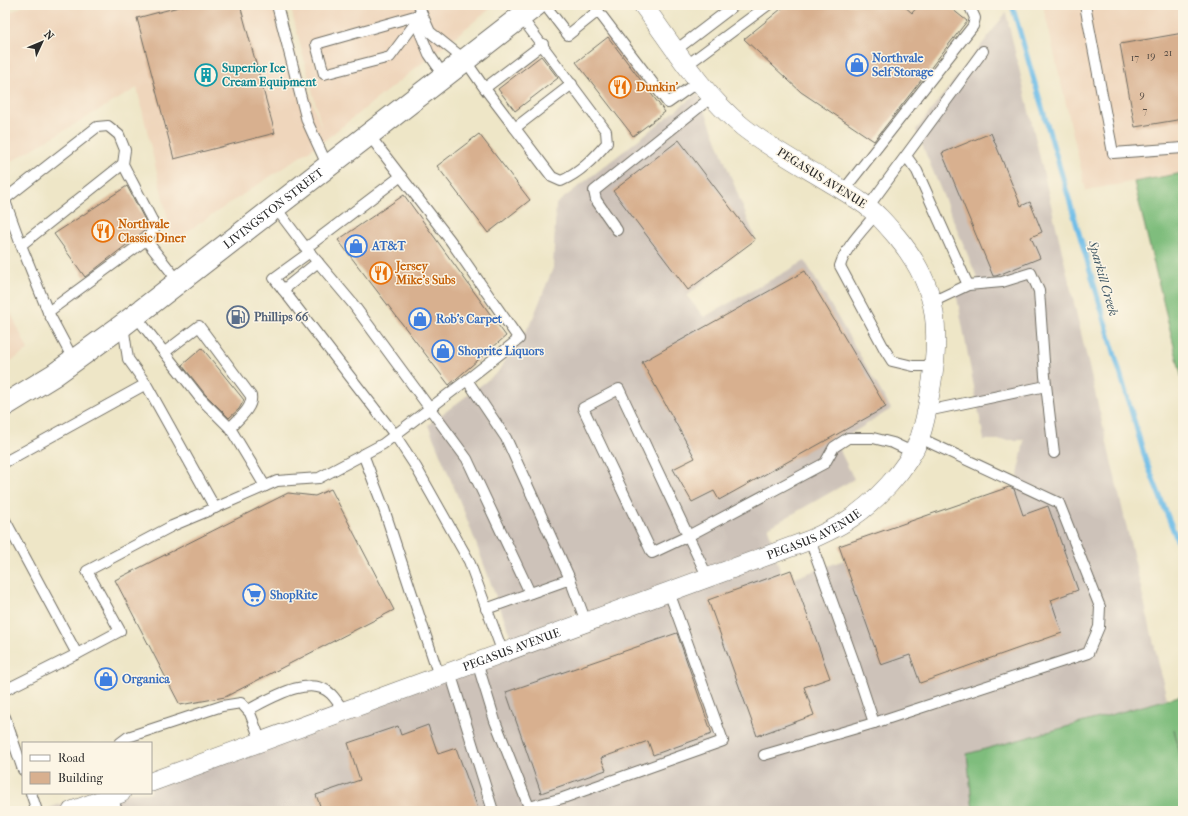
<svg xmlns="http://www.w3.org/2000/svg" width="1188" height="816" viewBox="0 0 1188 816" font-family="'IM FELL French Canon',serif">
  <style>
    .built { fill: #efd6bc }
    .industrial { fill: #cdc2b9 }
    .forest { fill: #7fbd7d; stroke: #557454 }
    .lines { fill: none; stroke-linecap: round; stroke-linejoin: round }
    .stream { stroke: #6ebde8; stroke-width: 5 }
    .building { fill: #d8b08f }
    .lane-casing { stroke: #6f6c62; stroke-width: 12 }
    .street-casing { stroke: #6f6c62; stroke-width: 20 }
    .primary-casing { stroke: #6f6c62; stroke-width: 24 }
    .lane { stroke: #fff; stroke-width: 10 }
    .street { stroke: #fff; stroke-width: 19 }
    .primary { stroke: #fff; stroke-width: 22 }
    .labels { text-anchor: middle; stroke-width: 3; stroke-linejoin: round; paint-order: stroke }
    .number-label { font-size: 10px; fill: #564c44 }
    .shop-label { font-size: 12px; font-weight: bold; fill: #366cbe; stroke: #fcf5e5; text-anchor: start }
    .culture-label { font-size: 12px; font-weight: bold; fill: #0d838f; stroke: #fcf5e5; text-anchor: start }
    .food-label { font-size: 12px; font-weight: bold; fill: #c56008; stroke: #fcf5e5; text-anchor: start }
    .street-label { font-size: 12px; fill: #2b2b2b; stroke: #fcf5e5 }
    .service-label { font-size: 12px; font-weight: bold; fill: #4e5e75; stroke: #fcf5e5; text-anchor: start }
    .water-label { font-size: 13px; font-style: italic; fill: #3f5764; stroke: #fcf5e5 }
  </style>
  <rect width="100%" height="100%" fill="#fcf5e5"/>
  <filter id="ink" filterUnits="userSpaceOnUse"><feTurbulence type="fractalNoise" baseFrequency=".025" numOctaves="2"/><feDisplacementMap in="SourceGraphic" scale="8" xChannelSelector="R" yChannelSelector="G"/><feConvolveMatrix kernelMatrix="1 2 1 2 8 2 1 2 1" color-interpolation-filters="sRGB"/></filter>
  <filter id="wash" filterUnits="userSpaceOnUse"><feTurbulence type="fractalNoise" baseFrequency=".012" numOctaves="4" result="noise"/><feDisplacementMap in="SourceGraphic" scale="16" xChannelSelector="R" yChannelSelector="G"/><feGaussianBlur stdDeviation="0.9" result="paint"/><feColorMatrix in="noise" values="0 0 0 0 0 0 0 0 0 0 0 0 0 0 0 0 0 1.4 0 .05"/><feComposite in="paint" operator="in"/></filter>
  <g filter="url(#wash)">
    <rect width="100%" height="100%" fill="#eee6c7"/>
    <!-- built -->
    <g class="built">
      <path d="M 25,5 L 279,5 L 323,133 L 290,5 L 495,5 L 325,140 L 173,241 L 137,88 L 5,165 L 5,15 Z"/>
      <path d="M 1043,5 L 1183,5 L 1183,173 L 1086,190 Z"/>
      <path d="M 5,300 L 28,350 L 5,365 Z"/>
    </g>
    <!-- industrial -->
    <path class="industrial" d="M 1006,13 L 1167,699 L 967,754 L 973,811 L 40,811 L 93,793 L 151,793 L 151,773 L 514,645 L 465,514 L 428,425 L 497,373 L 531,323 L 553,268 L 556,204 L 698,93 L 755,238 L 687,296 L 704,317 L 805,261 L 891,409 L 836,443 L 854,479 L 768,528 L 783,582 L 1014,499 L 1024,440 L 984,440 L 956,292 L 979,282 L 916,130 Z"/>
    <!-- forest -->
    <g class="forest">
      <path d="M 1183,173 L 1183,383 L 1134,182 Z"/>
      <path d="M 1183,695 L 1183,763 L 1174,729 L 1183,769 L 1183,811 L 973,811 L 967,754 Z"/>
    </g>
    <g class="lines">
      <!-- stream -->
      <path class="stream" d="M 1012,5 L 1146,461 L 1183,555"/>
    </g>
    <g id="blocks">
      <!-- building -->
      <g class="building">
        <path d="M 186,5 L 240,5 L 275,133 L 174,159 L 137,18 Z"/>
        <path d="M 786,5 L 903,5 L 912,13 L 919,5 L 947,5 L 967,21 L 874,141 L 801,92 L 744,39 Z"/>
        <path d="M 1183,33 L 1183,119 L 1135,127 L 1120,44 Z"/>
        <path d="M 608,37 L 665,112 L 633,136 L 576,62 Z"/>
        <path d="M 541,56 L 558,78 L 515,111 L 498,89 Z"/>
        <path d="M 991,133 L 1021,206 L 1030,202 L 1042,232 L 1031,237 L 1040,258 L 996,276 L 993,276 L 942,153 Z"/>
        <path d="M 479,134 L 530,200 L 488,233 L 437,166 Z"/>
        <path d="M 679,140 L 755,240 L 688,290 L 613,191 Z"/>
        <path d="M 127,186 L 146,222 L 147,228 L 143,232 L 85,277 L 54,234 Z"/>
        <path d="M 404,195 L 506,336 L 449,385 L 338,240 Z"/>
        <path d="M 805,271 L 886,407 L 719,500 L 714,491 L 692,502 L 673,469 L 695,458 L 642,362 Z"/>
        <path d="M 202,348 L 244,400 L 239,409 L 229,418 L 205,394 L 182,365 Z"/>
        <path d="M 1009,487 L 1014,489 L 1023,515 L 1048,506 L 1078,590 L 1051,600 L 1062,633 L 920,683 L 910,655 L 881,665 L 839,546 Z"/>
        <path d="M 331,489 L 394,610 L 225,697 L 180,705 L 115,580 L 288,493 L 315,496 Z"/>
        <path d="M 791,570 L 830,678 L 804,687 L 814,715 L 757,736 L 708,600 Z"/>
        <path d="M 677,633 L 712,734 L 653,755 L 648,741 L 601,758 L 606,770 L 541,793 L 506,692 Z"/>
        <path d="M 428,725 L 438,754 L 456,748 L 479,811 L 322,811 L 316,795 L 360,780 L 348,743 L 398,726 L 401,735 Z"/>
      </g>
    </g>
  </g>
  <g filter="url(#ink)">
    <use href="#blocks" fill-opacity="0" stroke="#6f6c62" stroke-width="1"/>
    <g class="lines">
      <!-- lane casing -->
      <g class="lane-casing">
        <g id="lane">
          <path d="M 277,5 L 307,121 L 328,167"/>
          <path d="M 419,5 L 422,14 L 430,32 L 465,60 L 483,86 L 552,177 L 561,181 C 580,173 594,158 607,143 L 606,131 L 521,17"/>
          <path d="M 545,5 L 568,35 L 598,11 L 668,103 L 699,81"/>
          <path d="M 1085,5 L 1113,153 L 1183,148"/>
          <path d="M 422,14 L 390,57 L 324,74 L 316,44 Z"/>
          <path d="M 421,18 L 419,30 L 429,54 L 442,73 L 441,77"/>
          <path d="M 676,50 L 735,5"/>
          <path d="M 687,65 L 768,5"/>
          <path d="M 485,88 L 543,44"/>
          <path d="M 515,128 L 572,84"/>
          <path d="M 369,135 L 450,240 L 519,339 L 467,380"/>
          <path d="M 906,156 L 917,171 L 968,285"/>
          <path d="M 843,191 L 973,26 L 975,18 L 969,5"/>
          <path d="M 5,199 L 97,127 L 108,126 L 119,135 L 125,150 L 123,164 L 152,220 L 154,229 L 146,240 L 48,312"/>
          <path d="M 5,201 L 21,245"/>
          <path d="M 275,207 L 306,248 L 353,304 L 467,459 L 530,593"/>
          <path d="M 868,207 L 983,51"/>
          <path d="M 876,214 C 863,230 846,246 840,266 L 885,350 L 892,361 L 913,366 L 934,366"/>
          <path d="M 617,230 L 596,200 L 594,191 L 713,96"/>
          <path d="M 146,240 L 179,282"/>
          <path d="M 306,248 L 401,176"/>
          <path d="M 310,252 L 274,278 L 395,435 L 416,467 L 469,561 L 503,653"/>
          <path d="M 283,290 L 318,262"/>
          <path d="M 932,302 L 968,285 L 1002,282 L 1031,273 L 1039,291 L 1045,376 L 1054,453"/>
          <path d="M 135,315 L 200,398 L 230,428 L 265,486"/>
          <path d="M 165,352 L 199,326 L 251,396 C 253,408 238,419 230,428"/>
          <path d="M 74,361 L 48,312 L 21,245 L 123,164"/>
          <path d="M 927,411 L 1046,386"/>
          <path d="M 363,454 L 384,509 L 439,676"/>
          <path d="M 5,462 L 146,384"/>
          <path d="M 215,508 L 277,481 L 319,478 L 383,444 L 467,380 L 506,438 L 570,579 L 586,622"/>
          <path d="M 5,520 L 77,654"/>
          <path d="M 810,540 L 855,665 L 874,723 L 1088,653 L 1099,627 L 1100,607 L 1059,503 L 920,438"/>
          <path d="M 708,578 L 619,389 L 583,408 L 652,553 L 688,536 L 825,463 L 834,447 L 848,438 L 873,438 L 893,443 L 912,452"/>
          <path d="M 486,609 L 570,579"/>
          <path d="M 477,662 L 495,721 L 529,807 L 563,798 L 723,741 L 669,592"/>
          <path d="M 450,672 L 493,811"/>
          <path d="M 5,690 L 77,654 L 120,631 L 87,571 L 172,526 L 215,508 L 146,384 L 128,359 L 123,325"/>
          <path d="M 248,710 C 268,700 310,673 331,694 C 336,699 340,706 344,711"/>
          <path d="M 5,717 L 23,770"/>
          <path d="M 120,743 L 128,737 L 222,706 L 241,703 L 250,713 L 261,742"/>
          <path d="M 764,755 L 874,723"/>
          <path d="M 31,793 L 37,811"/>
          <path d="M 112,796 L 117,811"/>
        </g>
      </g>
      <!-- street casing -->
      <g class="street-casing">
        <g id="street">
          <path id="s1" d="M 151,782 L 810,540 C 822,534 834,529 845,522 C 874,504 908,469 920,437 C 924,425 927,411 929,399 C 941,333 941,290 897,237 C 886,224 875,211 861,202 C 823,176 780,156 743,127 C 702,94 674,47 643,5"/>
          <path d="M 72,811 L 121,793"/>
        </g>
      </g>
      <!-- primary casing -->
      <g class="primary-casing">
        <g id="primary">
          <path id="s2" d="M 5,405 L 54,375 L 123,325 L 536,5"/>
        </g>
      </g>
      <!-- lane -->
      <use href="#lane" class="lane"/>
      <!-- street -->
      <use href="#street" class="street"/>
      <!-- primary -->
      <use href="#primary" class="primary"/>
    </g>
  </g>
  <!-- icons -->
  <defs>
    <g id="shop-ring" transform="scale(1.15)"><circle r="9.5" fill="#fcf5e5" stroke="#3f7fe0" stroke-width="1.5"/><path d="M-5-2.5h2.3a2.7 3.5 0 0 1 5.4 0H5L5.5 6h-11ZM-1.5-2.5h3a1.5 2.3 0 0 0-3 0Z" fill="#3f7fe0"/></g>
    <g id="building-ring" transform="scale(1.15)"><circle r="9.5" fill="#fcf5e5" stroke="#0f9aa8" stroke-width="1.5"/><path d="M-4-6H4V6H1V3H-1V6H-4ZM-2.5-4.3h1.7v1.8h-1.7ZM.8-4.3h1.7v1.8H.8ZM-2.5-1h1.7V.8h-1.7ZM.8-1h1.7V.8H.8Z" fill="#0f9aa8"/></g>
    <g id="restaurant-ring" transform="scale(1.15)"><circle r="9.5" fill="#fcf5e5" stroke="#e8710a" stroke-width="1.5"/><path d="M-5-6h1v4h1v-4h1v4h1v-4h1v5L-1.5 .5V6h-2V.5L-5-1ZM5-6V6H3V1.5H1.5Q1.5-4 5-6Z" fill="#e8710a"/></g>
    <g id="fuel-ring" transform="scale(1.15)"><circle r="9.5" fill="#fcf5e5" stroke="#5c6f8a" stroke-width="1.5"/><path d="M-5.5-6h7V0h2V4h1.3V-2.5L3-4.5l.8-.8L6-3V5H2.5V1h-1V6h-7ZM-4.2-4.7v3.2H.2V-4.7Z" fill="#5c6f8a"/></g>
    <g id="supermarket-ring" transform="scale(1.15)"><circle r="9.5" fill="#fcf5e5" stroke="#3f7fe0" stroke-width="1.5"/><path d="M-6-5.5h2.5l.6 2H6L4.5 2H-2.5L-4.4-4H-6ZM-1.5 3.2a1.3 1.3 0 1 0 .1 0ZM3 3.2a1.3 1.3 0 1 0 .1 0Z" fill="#3f7fe0"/></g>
  </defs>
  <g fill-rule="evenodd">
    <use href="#shop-ring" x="857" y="65"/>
    <use href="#building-ring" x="206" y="75"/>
    <use href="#restaurant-ring" x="620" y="87"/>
    <use href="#restaurant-ring" x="103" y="231"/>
    <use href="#shop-ring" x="356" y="246"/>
    <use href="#restaurant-ring" x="381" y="273"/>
    <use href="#fuel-ring" x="238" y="317"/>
    <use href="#shop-ring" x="420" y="319"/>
    <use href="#shop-ring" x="443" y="351"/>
    <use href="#supermarket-ring" x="254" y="595"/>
    <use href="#shop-ring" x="106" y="679"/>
  </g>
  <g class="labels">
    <!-- number labels -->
    <g class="number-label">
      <text x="1168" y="56">21</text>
      <text x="1151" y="59">19</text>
      <text x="1135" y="61">17</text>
      <text x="1142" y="98">9</text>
      <text x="1145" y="114">7</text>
    </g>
    <!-- shop labels -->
    <g class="shop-label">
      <text x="872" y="62">Northvale<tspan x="872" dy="14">Self Storage</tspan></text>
      <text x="372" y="250">AT&amp;T</text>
      <text x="436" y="323">Rob's Carpet</text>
      <text x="458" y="355">Shoprite Liquors</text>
      <text x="270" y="599">ShopRite</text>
      <text x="122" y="683">Organica</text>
    </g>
    <!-- culture labels -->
    <g class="culture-label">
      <text x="222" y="72">Superior Ice<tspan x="222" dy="14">Cream Equipment</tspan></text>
    </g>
    <!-- food labels -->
    <g class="food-label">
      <text x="636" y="91">Dunkin'</text>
      <text x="118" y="228">Northvale<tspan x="118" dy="14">Classic Diner</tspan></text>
      <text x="396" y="270">Jersey<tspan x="396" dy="14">Mike's Subs</tspan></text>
    </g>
    <!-- street labels -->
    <g class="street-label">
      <text transform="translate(822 178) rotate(32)" y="4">PEGASUS AVENUE</text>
      <text dy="4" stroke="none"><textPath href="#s2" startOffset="333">LIVINGSTON STREET</textPath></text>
      <text dy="4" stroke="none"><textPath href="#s1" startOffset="708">PEGASUS AVENUE</textPath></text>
      <text dy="4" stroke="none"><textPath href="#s1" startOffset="384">PEGASUS AVENUE</textPath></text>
    </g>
    <!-- service labels -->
    <g class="service-label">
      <text x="254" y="321">Phillips 66</text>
    </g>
    <!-- water labels -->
    <g class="water-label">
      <text transform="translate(1104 278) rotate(74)" y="5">Sparkill Creek</text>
    </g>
  </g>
  <!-- margin -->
  <rect width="1188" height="816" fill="none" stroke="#fcf5e5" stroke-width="20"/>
  <!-- legend -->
  <rect x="22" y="742" width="130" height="52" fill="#fcf5e5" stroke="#a8a49b"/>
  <rect x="30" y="755" width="20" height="6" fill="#ffffff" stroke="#a8a49b"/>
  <text x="58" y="762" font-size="12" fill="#2b2b2b">Road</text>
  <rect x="30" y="772" width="20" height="12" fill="#d8b08f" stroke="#a8a49b"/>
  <text x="58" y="782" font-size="12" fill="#2b2b2b">Building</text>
  <!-- north arrow -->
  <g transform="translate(42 42) rotate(46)" stroke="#fcf5e5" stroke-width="3" paint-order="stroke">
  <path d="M0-3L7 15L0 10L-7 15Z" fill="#2b2b2b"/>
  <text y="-6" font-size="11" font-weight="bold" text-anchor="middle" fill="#2b2b2b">N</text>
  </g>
</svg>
